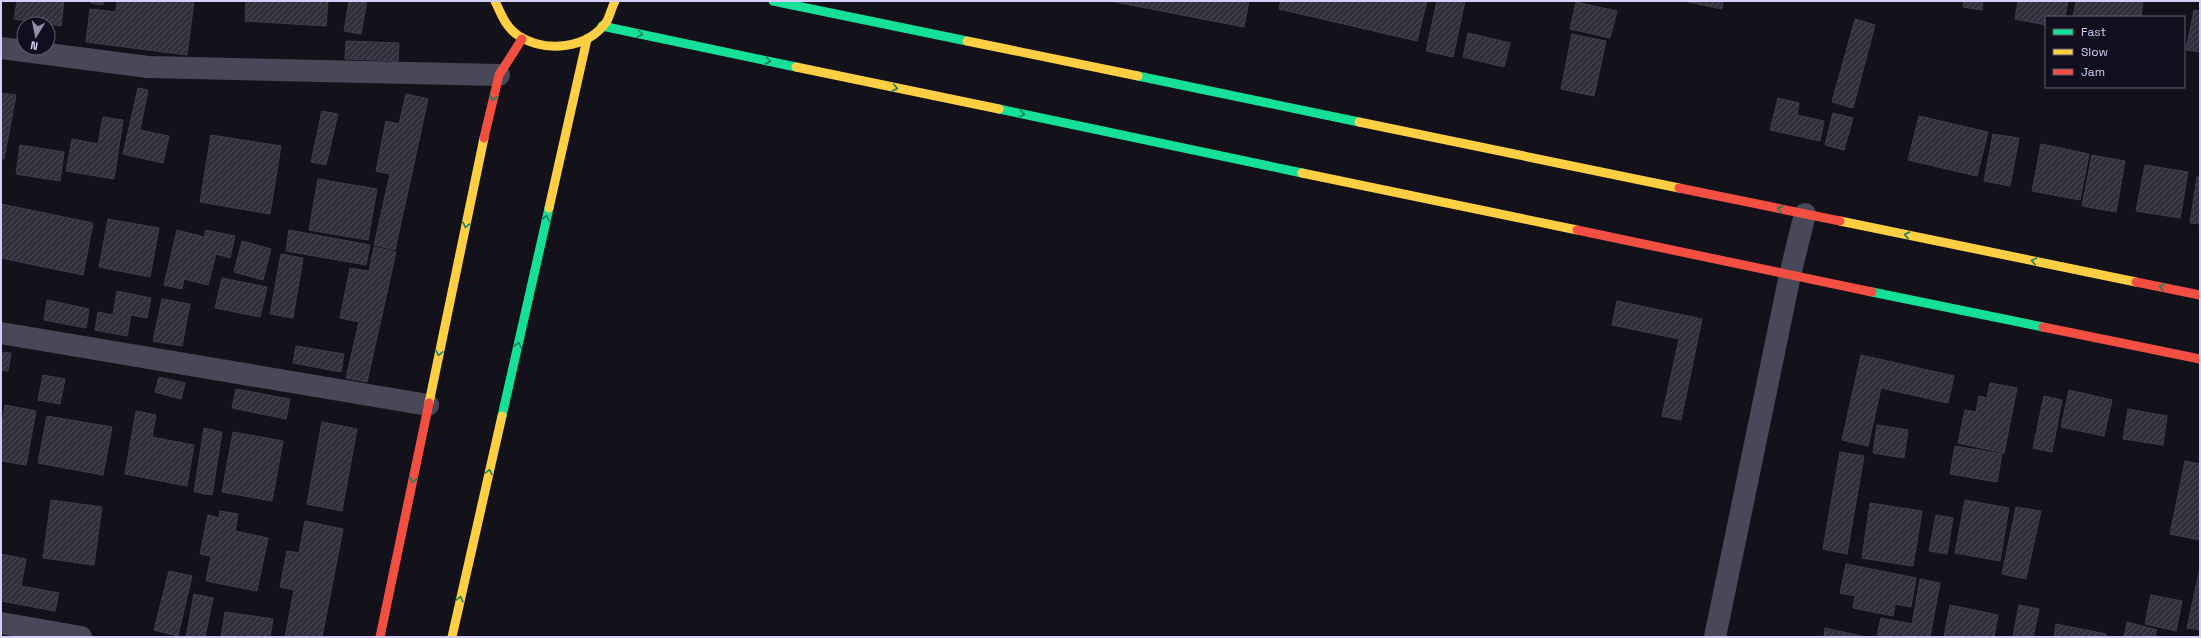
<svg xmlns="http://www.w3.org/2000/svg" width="2201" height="638" viewBox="0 0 2201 638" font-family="'Space Grotesk',sans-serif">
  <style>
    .building { fill: url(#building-hatch); stroke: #403c4d }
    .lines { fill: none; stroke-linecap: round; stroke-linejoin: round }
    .street { stroke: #494859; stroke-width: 22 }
    .fast { stroke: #16e098; stroke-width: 9 }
    .slow { stroke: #ffcf43; stroke-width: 9 }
    .jam { stroke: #f24e42; stroke-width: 9 }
    .oneway { stroke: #148261 }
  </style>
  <defs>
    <pattern id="building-hatch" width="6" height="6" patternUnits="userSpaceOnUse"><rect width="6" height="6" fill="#312f3c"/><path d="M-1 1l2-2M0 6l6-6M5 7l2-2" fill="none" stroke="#4e4c59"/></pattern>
  </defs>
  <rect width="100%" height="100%" fill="#13121a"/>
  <!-- building -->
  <g class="building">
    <path d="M 17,1 L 64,1 L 61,26 L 14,19 Z"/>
    <path d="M 91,1 L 104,1 L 103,5 L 91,3 Z"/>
    <path d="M 117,1 L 194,1 L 187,55 L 86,42 L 90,9 L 116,12 Z"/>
    <path d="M 246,1 L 328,1 L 326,26 L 245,21 Z"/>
    <path d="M 349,1 L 367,1 L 361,34 L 344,31 Z"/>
    <path d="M 1110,1 L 1249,1 L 1244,27 Z"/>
    <path d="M 1281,1 L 1427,1 L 1417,41 L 1279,9 Z"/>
    <path d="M 1437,1 L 1465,1 L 1453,57 L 1426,51 Z"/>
    <path d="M 1683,1 L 1723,1 L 1722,9 Z"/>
    <path d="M 1964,1 L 1983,1 L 1982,10 L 1963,7 Z"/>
    <path d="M 2018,1 L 2068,1 L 2065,17 L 2046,17 L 2046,25 L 2015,19 Z"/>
    <path d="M 2076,1 L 2143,1 L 2141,17 L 2073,17 Z"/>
    <path d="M 1576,2 L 1617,11 L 1610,38 L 1570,29 Z"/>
    <path d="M 2194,10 L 2200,11 L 2200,52 L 2186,50 Z"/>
    <path d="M 1855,19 L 1875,25 L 1853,108 L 1832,102 Z"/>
    <path d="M 1468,33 L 1510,43 L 1504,67 L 1463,57 Z"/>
    <path d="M 1572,34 L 1606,41 L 1594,96 L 1561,89 Z"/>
    <path d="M 346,41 L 399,43 L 398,61 L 345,59 Z"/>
    <path d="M 138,88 L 148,90 L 140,130 L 169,136 L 163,163 L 123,154 Z"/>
    <path d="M 1,93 L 16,95 L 4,159 L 1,159 Z"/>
    <path d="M 406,94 L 428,99 L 395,250 L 374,245 L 390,174 L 376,171 L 386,121 L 399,124 Z"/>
    <path d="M 1778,98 L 1799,103 L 1797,115 L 1824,121 L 1820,141 L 1770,130 Z"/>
    <path d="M 322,111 L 338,114 L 326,165 L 311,162 Z"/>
    <path d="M 1833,113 L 1853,118 L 1844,150 L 1825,145 Z"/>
    <path d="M 1919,116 L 1988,132 L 1977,176 L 1908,160 Z"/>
    <path d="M 103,117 L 123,120 L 114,179 L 66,171 L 72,139 L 98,144 Z"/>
    <path d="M 1993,134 L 2019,138 L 2010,186 L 1984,181 Z"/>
    <path d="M 211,135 L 281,146 L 270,214 L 200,202 Z"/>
    <path d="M 2041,144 L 2089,154 L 2080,200 L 2032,191 Z"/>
    <path d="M 20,145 L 64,152 L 60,181 L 16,174 Z"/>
    <path d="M 2092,155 L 2125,161 L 2116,212 L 2082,206 Z"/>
    <path d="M 2145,165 L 2188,172 L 2180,218 L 2136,211 Z"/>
    <path d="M 2197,177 L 2200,177 L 2200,224 L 2190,223 Z"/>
    <path d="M 318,179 L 377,189 L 368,240 L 309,230 Z"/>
    <path d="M 1,204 L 93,223 L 83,275 L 1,258 Z"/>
    <path d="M 108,219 L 159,228 L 150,277 L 99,267 Z"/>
    <path d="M 177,230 L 204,237 L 206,230 L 235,236 L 230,258 L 216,254 L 208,285 L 184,279 L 182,289 L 164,285 Z"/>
    <path d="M 289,230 L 370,245 L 366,265 L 286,251 Z"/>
    <path d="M 242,241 L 271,249 L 263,280 L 234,272 Z"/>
    <path d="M 374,247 L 396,252 L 367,382 L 346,378 L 359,322 L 340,318 L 350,268 L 369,271 Z"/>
    <path d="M 281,254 L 303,258 L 293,318 L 270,314 Z"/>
    <path d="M 222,278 L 267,287 L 260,317 L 215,308 Z"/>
    <path d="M 117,291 L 151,298 L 147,318 L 131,315 L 127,336 L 95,330 L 98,312 L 113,315 Z"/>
    <path d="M 162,299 L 190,304 L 182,346 L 153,341 Z"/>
    <path d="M 47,300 L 89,309 L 86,328 L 44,320 Z"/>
    <path d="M 1617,301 L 1702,319 L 1681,420 L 1662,416 L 1679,339 L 1612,325 Z"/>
    <path d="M 296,346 L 344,354 L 341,372 L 293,363 Z"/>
    <path d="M 1,352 L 11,353 L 8,371 L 1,370 Z"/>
    <path d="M 1861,355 L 1954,376 L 1948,403 L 1881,388 L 1868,446 L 1842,440 Z"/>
    <path d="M 43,375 L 65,379 L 60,404 L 38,400 Z"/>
    <path d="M 159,377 L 185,383 L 181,399 L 155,392 Z"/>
    <path d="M 1990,383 L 2017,388 L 2004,453 L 1958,443 L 1965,410 L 1976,412 L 1979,396 L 1987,398 Z"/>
    <path d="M 236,389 L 290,399 L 286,419 L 232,408 Z"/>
    <path d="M 2069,390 L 2112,400 L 2104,436 L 2061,427 Z"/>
    <path d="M 2044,396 L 2062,400 L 2052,452 L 2033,448 Z"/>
    <path d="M 5,405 L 36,411 L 26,465 L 1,461 L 1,429 Z"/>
    <path d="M 2128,409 L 2167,416 L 2163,445 L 2123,439 Z"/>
    <path d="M 136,411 L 156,415 L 152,437 L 194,445 L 187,486 L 125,474 Z"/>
    <path d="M 47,416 L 112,427 L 103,475 L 38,463 Z"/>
    <path d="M 322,422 L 357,429 L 342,511 L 307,504 Z"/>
    <path d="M 1877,425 L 1908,430 L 1904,458 L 1873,453 Z"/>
    <path d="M 204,428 L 222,432 L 212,495 L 194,492 Z"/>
    <path d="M 233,432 L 283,441 L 272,501 L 222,492 Z"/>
    <path d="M 1955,446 L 2002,454 L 1997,482 L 1950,474 Z"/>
    <path d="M 1840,452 L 1864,456 L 1847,554 L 1823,549 Z"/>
    <path d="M 2185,461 L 2200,464 L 2200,540 L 2170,534 Z"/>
    <path d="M 51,500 L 102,507 L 94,565 L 43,558 Z"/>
    <path d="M 1965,500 L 2009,508 L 2000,561 L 1955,553 Z"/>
    <path d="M 1870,503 L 1922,511 L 1913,566 L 1862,558 Z"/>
    <path d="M 2016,507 L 2041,511 L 2026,579 L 2002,574 Z"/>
    <path d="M 220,511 L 238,514 L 235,531 L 268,538 L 257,591 L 206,581 L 211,556 L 200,554 L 208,515 L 219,518 Z"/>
    <path d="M 1936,515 L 1953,518 L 1947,554 L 1929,551 Z"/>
    <path d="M 305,521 L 343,529 L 322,637 L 285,637 L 294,590 L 280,587 L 287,551 L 299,553 Z"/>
    <path d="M 1,554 L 26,559 L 21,586 L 59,593 L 55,611 L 1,601 Z"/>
    <path d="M 1846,564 L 1916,578 L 1911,607 L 1895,604 L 1893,616 L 1853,608 L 1855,596 L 1840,593 Z"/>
    <path d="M 2200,568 L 2200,630 L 2187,628 Z"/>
    <path d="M 169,571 L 192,576 L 178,636 L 154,630 Z"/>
    <path d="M 1920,579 L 1940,583 L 1930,637 L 1889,637 L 1877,635 L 1881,618 L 1912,624 Z"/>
    <path d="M 194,594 L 213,598 L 205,637 L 186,637 Z"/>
    <path d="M 2151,595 L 2182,601 L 2176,631 L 2145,624 Z"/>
    <path d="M 1950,605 L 1998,615 L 1994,637 L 1944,637 Z"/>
    <path d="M 2019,605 L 2039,609 L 2033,637 L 2013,637 Z"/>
    <path d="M 225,612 L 273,619 L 270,637 L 221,637 Z"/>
    <path d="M 2127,622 L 2157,630 L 2155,637 L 2124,637 Z"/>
    <path d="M 2056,624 L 2106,634 L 2106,637 L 2054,637 Z"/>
    <path d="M 1825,628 L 1866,637 L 1824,637 Z"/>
  </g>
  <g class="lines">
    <!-- street -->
    <g class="street">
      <path d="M 1,48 L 148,67 L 499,75"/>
      <path d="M 1,333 L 428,405"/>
      <path d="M 1,623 L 81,637"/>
      <path d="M 1715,637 L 1790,275 L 1805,214"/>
    </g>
    <!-- fast -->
    <g class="fast">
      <path d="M 773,1 L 967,41"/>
      <path d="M 602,26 L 796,67"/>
      <path d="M 1138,76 L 1359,122"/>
      <path d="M 999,109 L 1302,173"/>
      <path d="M 1872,292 L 2043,327"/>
      <path d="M 502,416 L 549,208"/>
    </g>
    <!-- slow -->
    <g class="slow">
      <path d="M 495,1 C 501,14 506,28 519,36 C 546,53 588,49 607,21 C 610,15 612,7 615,1"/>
      <path d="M 967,41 L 1138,76"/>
      <path d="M 796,67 L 999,109"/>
      <path d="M 1359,122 L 1679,188"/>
      <path d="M 1302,173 L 1577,230"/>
      <path d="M 549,208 L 587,39"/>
      <path d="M 1840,221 L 2136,282"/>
      <path d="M 429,403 L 484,138"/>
      <path d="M 452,637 L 502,416"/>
    </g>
    <!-- jam -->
    <g class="jam">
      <path d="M 484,138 L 499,75 L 522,39"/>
      <path d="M 1679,188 L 1840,221"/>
      <path d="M 1577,230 L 1872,292"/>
      <path d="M 2136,282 L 2200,295"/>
      <path d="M 2043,327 L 2200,359"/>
      <path d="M 380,637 L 429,403"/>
    </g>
  </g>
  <!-- one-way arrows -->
  <defs><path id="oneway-chevron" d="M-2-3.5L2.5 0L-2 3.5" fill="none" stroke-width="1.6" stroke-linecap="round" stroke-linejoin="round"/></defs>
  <g class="oneway">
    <use href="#oneway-chevron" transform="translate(640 34) rotate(12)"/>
    <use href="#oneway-chevron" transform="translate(768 61) rotate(12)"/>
    <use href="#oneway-chevron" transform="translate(895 88) rotate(12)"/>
    <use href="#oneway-chevron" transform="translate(493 98) rotate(104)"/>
    <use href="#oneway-chevron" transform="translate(1022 114) rotate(12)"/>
    <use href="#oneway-chevron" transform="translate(1780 209) rotate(-168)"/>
    <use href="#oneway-chevron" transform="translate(546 218) rotate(-77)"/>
    <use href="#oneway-chevron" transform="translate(466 225) rotate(102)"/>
    <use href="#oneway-chevron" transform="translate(1907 235) rotate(-168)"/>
    <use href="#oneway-chevron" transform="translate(2034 261) rotate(-168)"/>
    <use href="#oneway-chevron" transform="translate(2162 287) rotate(-168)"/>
    <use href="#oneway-chevron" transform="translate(518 345) rotate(-77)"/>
    <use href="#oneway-chevron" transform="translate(439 353) rotate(102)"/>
    <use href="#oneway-chevron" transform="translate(489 472) rotate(-77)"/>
    <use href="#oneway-chevron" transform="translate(413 480) rotate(102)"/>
    <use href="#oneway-chevron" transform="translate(460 599) rotate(-77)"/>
  </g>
  <!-- border -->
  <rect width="2201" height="638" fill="none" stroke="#d5d0fa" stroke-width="4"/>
  <!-- legend -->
  <rect x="2045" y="16" width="140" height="72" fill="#110e1d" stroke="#5f5c75"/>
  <rect x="2053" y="29" width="20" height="6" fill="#16e098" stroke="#5f5c75"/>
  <text x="2081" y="36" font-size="12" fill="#d5d0fa">Fast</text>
  <rect x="2053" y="49" width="20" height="6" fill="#ffcf43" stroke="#5f5c75"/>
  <text x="2081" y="56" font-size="12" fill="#d5d0fa">Slow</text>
  <rect x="2053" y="69" width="20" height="6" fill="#f24e42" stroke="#5f5c75"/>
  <text x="2081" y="76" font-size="12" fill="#d5d0fa">Jam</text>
  <!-- north arrow -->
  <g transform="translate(36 36) rotate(190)"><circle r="19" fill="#110e1d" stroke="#5f5c75"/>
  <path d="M0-3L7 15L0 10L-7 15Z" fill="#918eac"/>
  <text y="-6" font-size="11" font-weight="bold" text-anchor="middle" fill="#d5d0fa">N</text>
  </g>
</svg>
